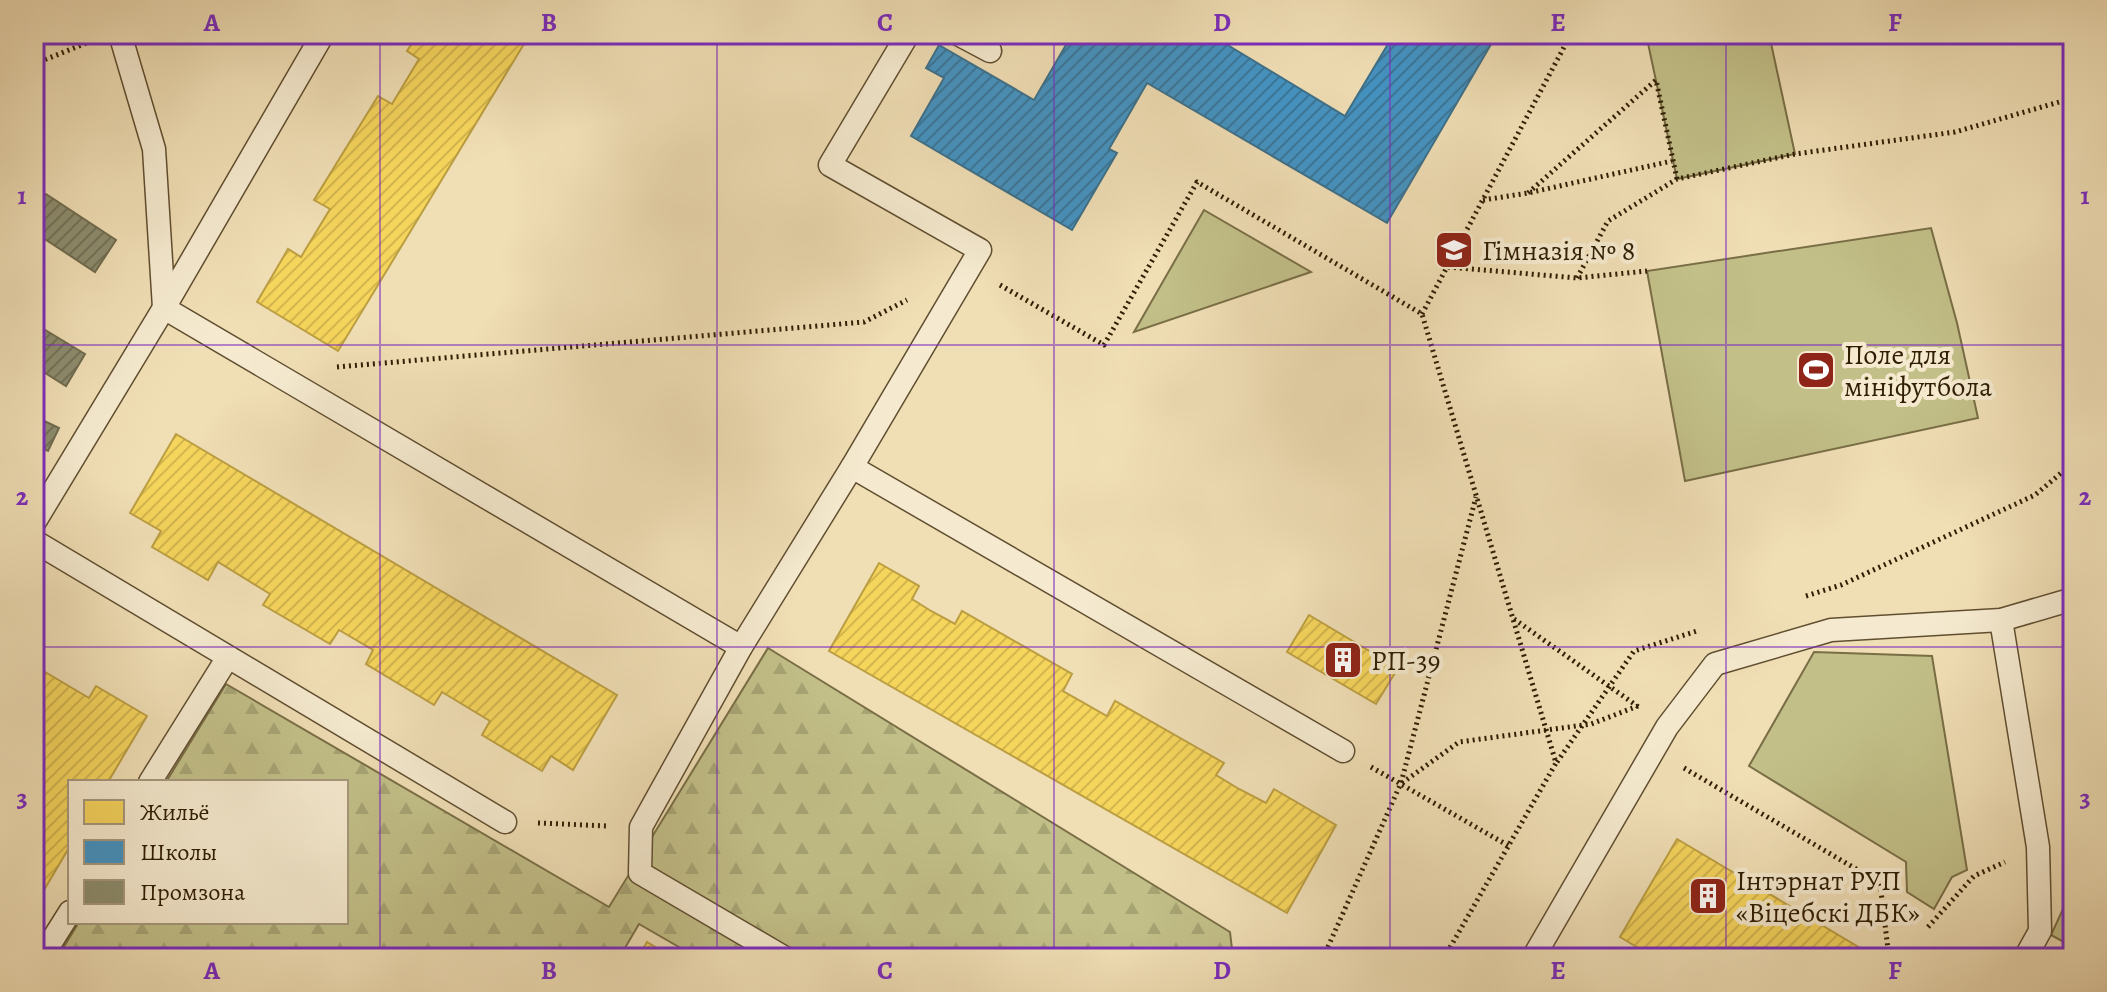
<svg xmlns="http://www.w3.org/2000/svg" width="2107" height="992" viewBox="0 0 2107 992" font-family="Alegreya,serif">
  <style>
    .grass { fill: #c2bf88; stroke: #796e46; stroke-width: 2 }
    .forest { fill: url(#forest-firs); stroke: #796e46; stroke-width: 2 }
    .homes { fill: url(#homes-hatch); stroke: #bb9e41; stroke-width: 2 }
    .schools { fill: url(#schools-hatch); stroke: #3d7089; stroke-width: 2 }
    .industry { fill: url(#industry-hatch); stroke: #706b4e; stroke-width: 2 }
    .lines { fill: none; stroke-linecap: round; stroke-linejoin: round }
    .service-casing { stroke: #604e30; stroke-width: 25 }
    .path { stroke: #301e03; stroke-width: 5; stroke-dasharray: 2 4; stroke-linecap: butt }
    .service { stroke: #f5eacf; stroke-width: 22 }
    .grid { fill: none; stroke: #7b2cbf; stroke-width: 2; stroke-opacity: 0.55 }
    .labels { text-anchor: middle; stroke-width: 8; stroke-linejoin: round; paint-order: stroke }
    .poi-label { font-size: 28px; fill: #301e03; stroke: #f5eacf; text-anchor: start }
    .neatline { fill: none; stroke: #7b2cbf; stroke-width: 3 }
    .grid-label { font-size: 26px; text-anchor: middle; font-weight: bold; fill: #7b2cbf }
  </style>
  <defs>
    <pattern id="forest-firs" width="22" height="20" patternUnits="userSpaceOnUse" patternTransform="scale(2)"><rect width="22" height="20" fill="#c2bf88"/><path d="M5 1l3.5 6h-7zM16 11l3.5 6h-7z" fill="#a7a474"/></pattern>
    <pattern id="homes-hatch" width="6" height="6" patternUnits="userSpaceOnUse" patternTransform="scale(2)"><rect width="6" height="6" fill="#f6d55c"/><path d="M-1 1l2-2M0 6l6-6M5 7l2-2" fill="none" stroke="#d3b64e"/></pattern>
    <pattern id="schools-hatch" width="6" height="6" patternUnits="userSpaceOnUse" patternTransform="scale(2)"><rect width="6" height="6" fill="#4393c3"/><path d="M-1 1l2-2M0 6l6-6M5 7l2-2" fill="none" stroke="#38779c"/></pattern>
    <pattern id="industry-hatch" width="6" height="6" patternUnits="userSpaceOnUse" patternTransform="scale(2)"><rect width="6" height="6" fill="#8c8c6e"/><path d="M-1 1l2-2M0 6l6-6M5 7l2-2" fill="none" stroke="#737258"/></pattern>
  </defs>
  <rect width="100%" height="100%" fill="#f0deb5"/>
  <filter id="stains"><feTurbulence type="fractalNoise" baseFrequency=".0025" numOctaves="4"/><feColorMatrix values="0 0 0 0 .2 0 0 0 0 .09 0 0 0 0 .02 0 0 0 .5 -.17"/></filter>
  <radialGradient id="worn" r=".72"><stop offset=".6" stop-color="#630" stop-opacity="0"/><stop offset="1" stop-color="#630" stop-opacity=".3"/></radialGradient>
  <!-- grass -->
  <g class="grass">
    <path d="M 1646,34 L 1769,34 L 1795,154 L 1677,179 Z"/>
    <path d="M 1204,210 L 1311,272 L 1134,332 Z"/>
    <path d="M 1931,228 L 1957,323 L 1978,418 L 1685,481 L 1647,271 Z"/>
    <path d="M 1814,652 L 1932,656 L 1967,870 L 1952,877 L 1934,909 L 1907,892 L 1906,862 L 1749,766 Z"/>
    <path d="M 2063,909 L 2073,915 L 2073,947 L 2051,935 Z"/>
  </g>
  <!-- forest -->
  <path class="forest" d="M 768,648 L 1230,932 L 1233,958 L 698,958 L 639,924 L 619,958 L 57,958 L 79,922 L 346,922 L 346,782 L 166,782 L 226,684 L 609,907 Z"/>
  <!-- homes -->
  <g class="homes">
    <path d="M 418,34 L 530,34 L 338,351 L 257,302 L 288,249 L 301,257 L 330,209 L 314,200 L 378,96 L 392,104 L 419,59 L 407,51 Z"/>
    <path d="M 176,434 L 617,695 L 573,770 L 551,756 L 542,771 L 482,735 L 490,721 L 442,692 L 434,705 L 366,664 L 373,650 L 339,630 L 330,644 L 263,605 L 270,594 L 218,562 L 208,580 L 152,547 L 161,531 L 130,513 Z"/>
    <path d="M 879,563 L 919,586 L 912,599 L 931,611 L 955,624 L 962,611 L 1072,674 L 1063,691 L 1107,716 L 1115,701 L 1224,763 L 1216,775 L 1239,789 L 1266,803 L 1274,789 L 1336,825 L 1287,913 L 829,651 Z"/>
    <path d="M 1309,615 L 1398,668 L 1376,704 L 1287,652 Z"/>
    <path d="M 35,666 L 89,698 L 96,686 L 147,716 L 108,782 L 70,782 L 70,846 L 34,907 Z"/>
    <path d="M 1677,839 L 1704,855 L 1877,958 L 1655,958 L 1620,937 Z"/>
    <path d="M 647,942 L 674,958 L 638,958 Z"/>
  </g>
  <!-- schools -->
  <path class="schools" d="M 1063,34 L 1232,34 L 1226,44 L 1345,116 L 1388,44 L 1372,34 L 1497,34 L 1387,223 L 1147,83 L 1109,149 L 1117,153 L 1072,230 L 911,136 L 944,78 L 926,68 L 939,45 L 1034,100 L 1070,38 Z"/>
  <!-- industry -->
  <g class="industry">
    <path d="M 46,194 L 116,240 L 95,272 L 34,232 L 34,211 Z"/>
    <path d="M 42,328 L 85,354 L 66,386 L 34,366 L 34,342 Z"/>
    <path d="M 34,416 L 59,428 L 48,451 L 34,444 Z"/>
  </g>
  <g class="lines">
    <!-- service casing -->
    <g class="service-casing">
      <g id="service">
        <path d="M 120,34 L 154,149 L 164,308 L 741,647"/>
        <path d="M 958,34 L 990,51"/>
        <path d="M 852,467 L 980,250 L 830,165 L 908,34"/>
        <path d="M 34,523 L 164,308 L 323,34"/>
        <path d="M 34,541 L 505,822"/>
        <path d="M 2001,620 L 2038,847 L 2040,931 L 2025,958"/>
        <path d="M 150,782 L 228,657"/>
        <path d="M 41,958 L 70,912"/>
        <path d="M 785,958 L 640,873 L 641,827 L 741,647 L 852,467 L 1343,751"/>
        <path d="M 1533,958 L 1667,727 L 1715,664 L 1831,630 L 2001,620 L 2073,599"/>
      </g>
    </g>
    <!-- path -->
    <g class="path">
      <path d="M 34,64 L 89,42"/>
      <path d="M 1528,193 L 1656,80 L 1677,179"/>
      <path d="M 1483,200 L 1528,193 L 1672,161"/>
      <path d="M 1448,267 L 1577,278 L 1647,271"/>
      <path d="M 1577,278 L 1608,221 L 1677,179 L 1795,154 L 1955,132 L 2073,98"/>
      <path d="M 1000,285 L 1104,345 L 1197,182 L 1422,314 L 1556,763 L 1444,958"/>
      <path d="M 1422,314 L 1571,34"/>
      <path d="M 337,367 L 864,322 L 907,300"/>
      <path d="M 1806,596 L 1841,585 L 2035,495 L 2073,463"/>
      <path d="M 1514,619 L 1640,708"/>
      <path d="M 1557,762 L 1634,651 L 1697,631"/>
      <path d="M 1371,767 L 1509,846"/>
      <path d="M 1684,768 L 1880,883 L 1889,958"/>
      <path d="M 1402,783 L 1459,742 L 1591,724 L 1638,706"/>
      <path d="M 538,823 L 608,826"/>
      <path d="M 1928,927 L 1974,876 L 2005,862"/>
      <path d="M 1323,958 L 1401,783 L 1476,497"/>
    </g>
    <!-- service -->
    <use href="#service" class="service"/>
  </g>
  <!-- grid -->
  <path class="grid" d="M 380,34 L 380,958M 717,34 L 717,958M 1054,34 L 1054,958M 1390,34 L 1390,958M 1726,34 L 1726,958M 34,345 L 2073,345M 34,647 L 2073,647"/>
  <!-- icons -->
  <defs>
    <g id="school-square" transform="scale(2)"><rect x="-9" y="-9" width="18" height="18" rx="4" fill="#8f2418" stroke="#f5eacf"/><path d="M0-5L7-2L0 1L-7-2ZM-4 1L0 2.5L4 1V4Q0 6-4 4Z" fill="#fff"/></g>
    <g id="stadium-square" transform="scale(2)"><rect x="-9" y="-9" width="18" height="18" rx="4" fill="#8f2418" stroke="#f5eacf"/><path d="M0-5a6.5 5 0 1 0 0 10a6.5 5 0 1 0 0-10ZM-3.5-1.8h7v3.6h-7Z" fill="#fff"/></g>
    <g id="building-square" transform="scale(2)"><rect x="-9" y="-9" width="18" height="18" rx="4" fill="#8f2418" stroke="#f5eacf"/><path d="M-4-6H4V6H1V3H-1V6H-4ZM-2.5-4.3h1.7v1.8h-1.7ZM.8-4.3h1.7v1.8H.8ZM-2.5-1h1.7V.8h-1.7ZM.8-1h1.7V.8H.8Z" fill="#fff"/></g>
  </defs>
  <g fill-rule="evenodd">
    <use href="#school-square" x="1454" y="250"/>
    <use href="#stadium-square" x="1816" y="370"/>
    <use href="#building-square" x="1343" y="660"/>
    <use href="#building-square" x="1708" y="896"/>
  </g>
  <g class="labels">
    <!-- poi labels -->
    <g class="poi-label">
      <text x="1482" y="260">Гімназія № 8</text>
      <text x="1844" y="364">Поле для<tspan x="1844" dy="32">мініфутбола</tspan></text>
      <text x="1371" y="670">РП-39</text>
      <text x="1736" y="890">Інтэрнат РУП<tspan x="1736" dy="32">«Віцебскі ДБК»</tspan></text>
    </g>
  </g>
  <!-- margin -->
  <rect width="2107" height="992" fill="none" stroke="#f0deb5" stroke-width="88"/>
  <!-- legend -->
  <rect x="68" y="780" width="280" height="144" fill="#f5eacf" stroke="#a6987d" stroke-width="2"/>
  <rect x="84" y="800" width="40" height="24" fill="#f6d55c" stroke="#a6987d" stroke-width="2"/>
  <text x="140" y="820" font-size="24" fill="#301e03">Жильё</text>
  <rect x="84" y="840" width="40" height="24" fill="#4393c3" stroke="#a6987d" stroke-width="2"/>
  <text x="140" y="860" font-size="24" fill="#301e03">Школы</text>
  <rect x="84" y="880" width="40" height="24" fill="#8c8c6e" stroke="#a6987d" stroke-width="2"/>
  <text x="140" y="900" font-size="24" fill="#301e03">Промзона</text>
  <rect x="44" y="44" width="2019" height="904" class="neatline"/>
  <g class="grid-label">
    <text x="212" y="31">A</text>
    <text x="549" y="31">B</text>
    <text x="885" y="31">C</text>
    <text x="1222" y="31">D</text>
    <text x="1558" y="31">E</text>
    <text x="1895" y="31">F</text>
    <text x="22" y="204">1</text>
    <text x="2085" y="204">1</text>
    <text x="22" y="505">2</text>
    <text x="2085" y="505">2</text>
    <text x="22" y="806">3</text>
    <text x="2085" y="806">3</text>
    <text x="212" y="979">A</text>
    <text x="549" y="979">B</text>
    <text x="885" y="979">C</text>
    <text x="1222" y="979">D</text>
    <text x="1558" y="979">E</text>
    <text x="1895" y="979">F</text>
  </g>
  <rect width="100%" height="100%" filter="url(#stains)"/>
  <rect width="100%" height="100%" fill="url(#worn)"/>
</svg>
